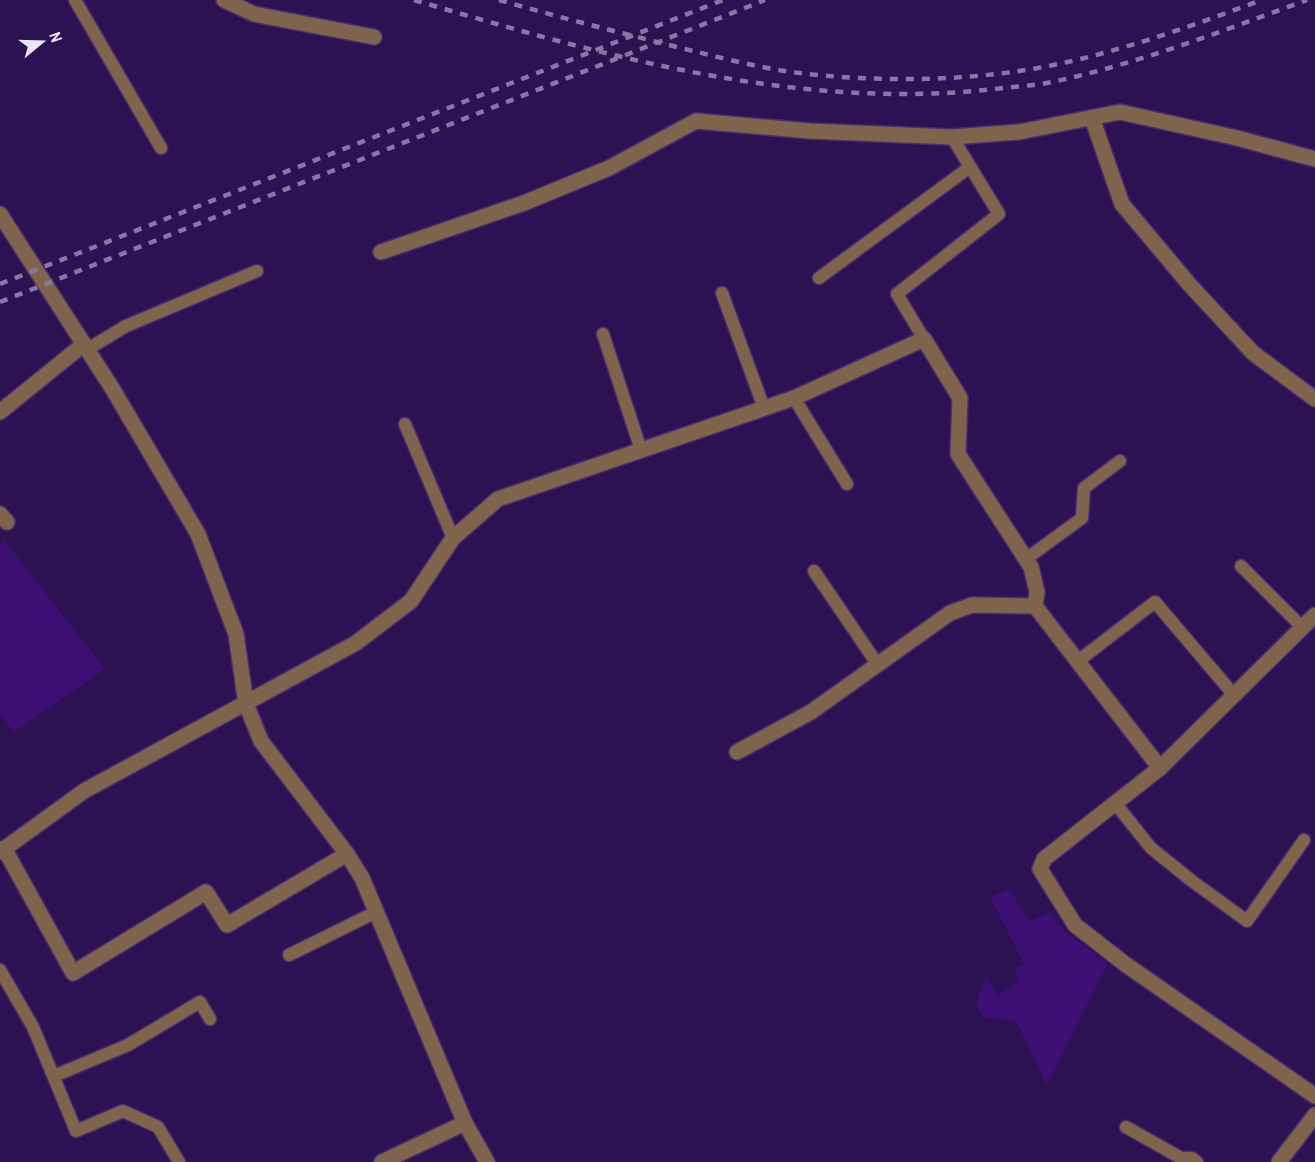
<svg xmlns="http://www.w3.org/2000/svg" width="1315" height="1162" viewBox="0 0 1315 1162" font-family="'Archivo Narrow',sans-serif">
  <style>
    .green { fill: #3d0e73 }
    .lines { fill: none; stroke-linecap: round; stroke-linejoin: round }
    .service-casing { stroke: #472f6b; stroke-width: 15 }
    .minor-casing { stroke: #472f6b; stroke-width: 18 }
    .service { stroke: #80634d; stroke-width: 12 }
    .minor { stroke: #80634d; stroke-width: 15 }
    .rail { stroke: #8877a4; stroke-width: 4.5; stroke-dasharray: 8 8; stroke-linecap: butt }
  </style>
  <rect width="100%" height="100%" fill="#2d1253"/>
  <!-- green -->
  <g class="green">
    <path d="M 4,540 L 105,669 L 14,732 L 0,714 L 0,543 Z"/>
    <path d="M 1009,889 L 1030,921 L 1051,912 L 1066,933 L 1108,963 L 1047,1085 L 1016,1021 L 983,1017 L 976,1005 L 986,975 L 997,995 L 1019,982 L 1015,970 L 1024,964 L 990,897 Z"/>
  </g>
  <g class="lines">
    <!-- service casing -->
    <g class="service-casing">
      <g id="service">
        <path d="M 75,0 L 161,148"/>
        <path d="M 819,278 L 970,167"/>
        <path d="M 722,293 L 764,408"/>
        <path d="M 603,334 L 641,450"/>
        <path d="M 924,339 L 897,294 L 999,214 L 952,137"/>
        <path d="M 88,349 L 126,326 L 257,271"/>
        <path d="M 794,398 L 847,484"/>
        <path d="M 405,424 L 453,538"/>
        <path d="M 1026,559 L 1082,518 L 1084,488 L 1120,461"/>
        <path d="M 1241,566 L 1303,628"/>
        <path d="M 814,571 L 878,665"/>
        <path d="M 1078,661 L 1155,602 L 1234,695"/>
        <path d="M 1115,803 L 1151,848 L 1192,881 L 1247,921 L 1304,840"/>
        <path d="M 289,955 L 376,912"/>
        <path d="M 0,970 L 33,1027 L 76,1131 L 123,1111 L 158,1127 L 179,1162"/>
        <path d="M 54,1076 L 128,1045 L 200,1002 L 210,1019"/>
        <path d="M 1126,1127 L 1181,1158 L 1192,1158 L 1197,1162"/>
      </g>
    </g>
    <!-- minor casing -->
    <g class="minor-casing">
      <g id="minor">
        <path d="M 224,0 L 254,14 L 374,37"/>
        <path d="M 1092,118 L 1122,204 L 1189,284 L 1253,353 L 1315,399"/>
        <path d="M 0,214 L 112,388 L 198,534 L 236,634 L 246,704 L 261,741 L 347,854 L 362,878 L 465,1123 L 487,1162"/>
        <path d="M 381,252 L 524,203 L 609,168 L 696,121 L 810,131 L 952,137 L 1019,132 L 1120,112 L 1237,138 L 1315,159"/>
        <path d="M 0,412 L 84,344"/>
        <path d="M 0,514 L 7,522"/>
        <path d="M 1315,615 L 1160,768 L 1044,859 L 1040,869 L 1075,925 L 1125,964 L 1315,1096"/>
        <path d="M 737,752 L 811,712 L 950,613 L 972,605 L 1035,606"/>
        <path d="M 4,848 L 73,973 L 206,892 L 227,925 L 347,854"/>
        <path d="M 0,852 L 84,791 L 356,643 L 411,601 L 453,538 L 498,499 L 794,398 L 924,339 L 960,398 L 958,454 L 1031,567 L 1037,592 L 1035,606 L 1160,768"/>
        <path d="M 382,1162 L 465,1123"/>
        <path d="M 1279,1162 L 1315,1115"/>
      </g>
    </g>
    <!-- service -->
    <use href="#service" class="service"/>
    <!-- minor -->
    <use href="#minor" class="minor"/>
    <!-- rail -->
    <g class="rail">
      <path d="M 414,0 C 604,56 803,113 1003,88 C 1021,86 1040,85 1057,81 C 1143,62 1225,30 1307,0"/>
      <path d="M 499,0 C 562,18 625,34 689,50 C 722,58 757,67 791,72 C 877,83 978,82 1063,63 C 1131,48 1197,24 1262,0"/>
      <path d="M 0,284 L 723,0"/>
      <path d="M 0,302 L 765,0"/>
    </g>
  </g>
  <!-- north arrow -->
  <g transform="translate(42 42) rotate(71)" stroke="#2d1253" stroke-width="4.5" paint-order="stroke">
  <path d="M0-4.5L10 22L0 15L-10 22Z" fill="#eae4fc"/>
  <text y="-9" font-size="16" font-weight="bold" text-anchor="middle" fill="#eae4fc">N</text>
  </g>
</svg>
